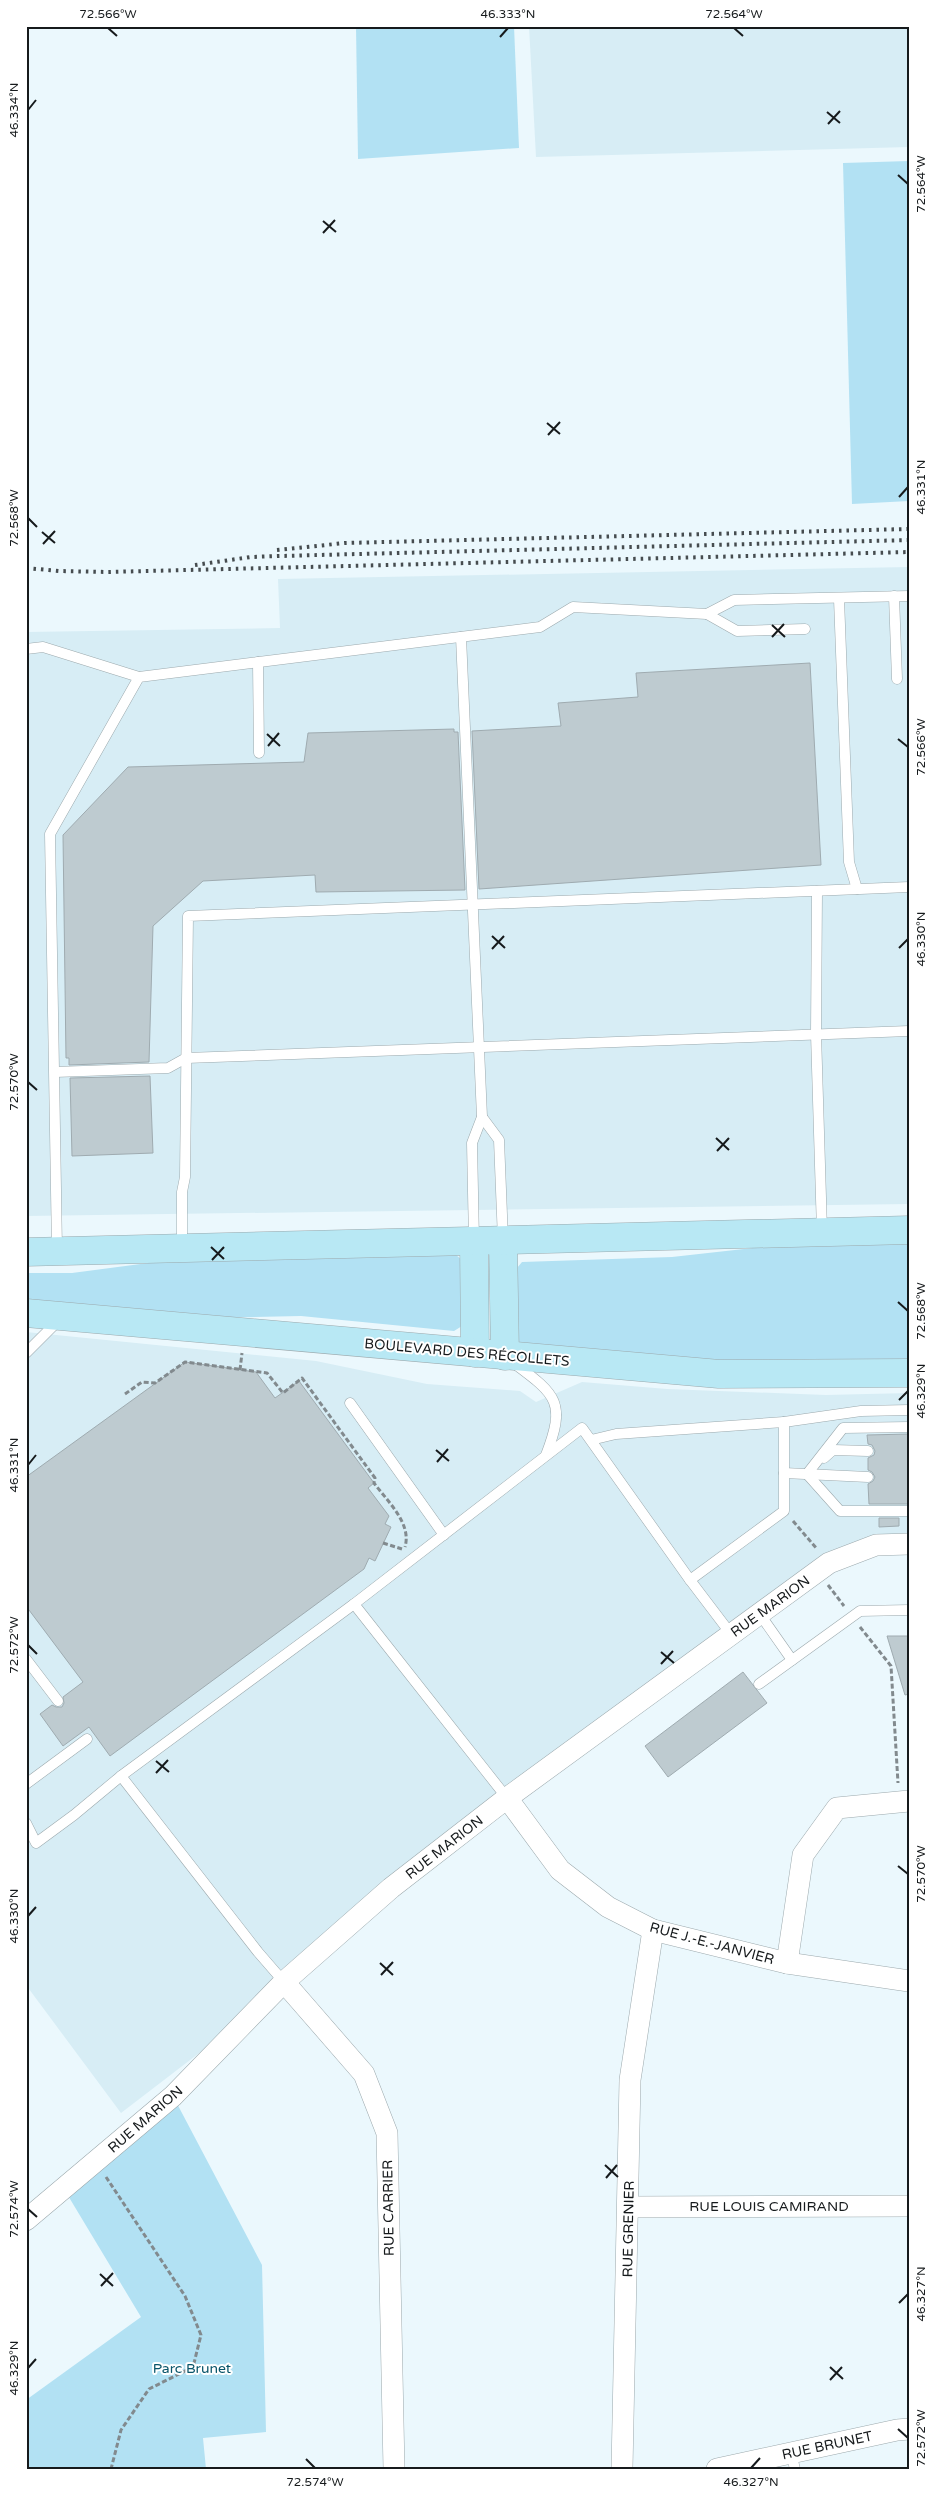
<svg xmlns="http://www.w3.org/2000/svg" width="935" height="2495" viewBox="0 0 935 2495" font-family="'Varela Round',sans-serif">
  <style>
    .built { fill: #d7edf5 }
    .green { fill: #b2e1f3 }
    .building { fill: #becbd0; stroke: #9fabb0 }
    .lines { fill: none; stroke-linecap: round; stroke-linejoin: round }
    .service-casing { stroke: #9ca9ad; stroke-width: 11 }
    .minor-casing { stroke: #9ca9ad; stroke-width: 22 }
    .secondary-casing { stroke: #9ca9ad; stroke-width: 29 }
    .path { stroke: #828a8e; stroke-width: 3; stroke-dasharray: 5 2.5; stroke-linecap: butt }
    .service { stroke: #fff; stroke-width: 10 }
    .minor { stroke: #fff; stroke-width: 21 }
    .secondary { stroke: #b8e8f4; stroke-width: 28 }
    .rail { stroke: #464c4f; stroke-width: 4; stroke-dasharray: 2.5 5; stroke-linecap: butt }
    .ticks { fill: none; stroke: #161a1c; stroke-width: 2 }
    .labels { text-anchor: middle; stroke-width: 4; stroke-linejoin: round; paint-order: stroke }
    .street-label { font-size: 14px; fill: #161a1c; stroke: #fff }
    .park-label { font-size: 14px; fill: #09556a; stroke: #fff }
    .neatline { fill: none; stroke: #161a1c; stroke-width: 2 }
    .ticks-label { font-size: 12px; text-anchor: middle; fill: #161a1c }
  </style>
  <rect width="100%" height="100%" fill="#ebf8fd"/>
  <!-- built -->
  <g class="built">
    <path d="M 529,26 L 909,26 L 909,147 L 536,157 Z"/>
    <path d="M 909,567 L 909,1204 L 26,1216 L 26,632 L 280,628 L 278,579 Z"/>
    <path d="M 26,1332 L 316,1361 L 427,1384 L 520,1391 L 536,1402 L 582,1382 L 667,1389 L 826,1395 L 909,1393 L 909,1544 L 817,1571 L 507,1798 L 280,1991 L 121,2113 L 26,1985 Z"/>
  </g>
  <!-- green -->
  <g class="green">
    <path d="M 356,26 L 514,26 L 519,148 L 358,159 Z"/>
    <path d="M 909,161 L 909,501 L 852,504 L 843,163 Z"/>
    <path d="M 909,1242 L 909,1362 L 748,1363 L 521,1344 L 518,1340 L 517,1268 L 522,1262 L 672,1257 L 781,1245 Z"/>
    <path d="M 455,1254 L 462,1260 L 462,1326 L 454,1331 L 301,1316 L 209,1318 L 26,1301 L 26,1273 L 72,1273 L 171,1260 Z"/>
    <path d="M 173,2096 L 262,2265 L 266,2432 L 203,2438 L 206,2469 L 26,2469 L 26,2400 L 141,2317 L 64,2189 Z"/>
  </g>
  <!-- building -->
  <g class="building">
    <path d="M 810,663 L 821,865 L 479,889 L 472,731 L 561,726 L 558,703 L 638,697 L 636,673 Z"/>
    <path d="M 454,729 L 454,732 L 458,732 L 465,890 L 316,892 L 315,875 L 203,881 L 153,926 L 149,1062 L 69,1065 L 69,1058 L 66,1058 L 63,835 L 128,767 L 304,762 L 308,733 Z"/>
    <path d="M 150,1076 L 153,1153 L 72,1156 L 70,1078 Z"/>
    <path d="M 185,1362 L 256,1372 L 275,1398 L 299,1381 L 374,1483 L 368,1488 L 389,1516 L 385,1524 L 391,1527 L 375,1561 L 369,1558 L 364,1569 L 110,1756 L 89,1727 L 63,1746 L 40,1714 L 52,1705 L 56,1707 L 62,1707 L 64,1703 L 63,1697 L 83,1682 L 26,1606 L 26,1477 Z"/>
    <path d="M 909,1434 L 909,1504 L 869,1504 L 868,1484 L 873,1481 L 875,1477 L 872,1472 L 868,1470 L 868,1458 L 874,1455 L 875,1451 L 872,1445 L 868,1444 L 867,1435 Z"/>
    <path d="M 879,1518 L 899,1518 L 899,1526 L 879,1527 Z"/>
    <path d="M 887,1636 L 909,1636 L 909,1694 L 905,1695 Z"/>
    <path d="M 743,1672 L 767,1703 L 668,1777 L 645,1746 Z"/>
  </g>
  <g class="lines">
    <!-- service casing -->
    <g class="service-casing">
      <g id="service">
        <path d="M 894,596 L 897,679"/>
        <path d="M 839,599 L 849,862 L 857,889"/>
        <path d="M 707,614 L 737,631 L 805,629"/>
        <path d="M 461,637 L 482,1117 L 472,1143 L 474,1241"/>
        <path d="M 26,649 L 43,647 L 139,677"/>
        <path d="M 258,662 L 259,753"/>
        <path d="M 817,891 L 816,1034 L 822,1231"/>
        <path d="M 55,1072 L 168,1068 L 186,1058 L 909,1031"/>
        <path d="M 482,1117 L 499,1140 L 503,1240"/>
        <path d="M 182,1246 L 182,1192 L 185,1177 L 188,916 L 909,887"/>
        <path d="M 57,1249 L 50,834 L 139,677 L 540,627 L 573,607 L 707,614 L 734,600 L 909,596"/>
        <path d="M 26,1353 L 59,1320"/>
        <path d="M 515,1364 C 557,1395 566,1403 546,1455"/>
        <path d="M 350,1403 L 444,1535"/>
        <path d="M 784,1422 L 861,1411 L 909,1410"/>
        <path d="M 824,1458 L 833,1450 L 868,1451"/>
        <path d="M 784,1473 L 868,1477"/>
        <path d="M 807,1474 L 843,1428 L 909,1427"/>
        <path d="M 807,1474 L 840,1511 L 909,1511"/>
        <path d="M 690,1580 L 731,1634"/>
        <path d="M 759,1613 L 792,1660"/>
        <path d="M 26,1659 L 58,1701"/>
        <path d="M 759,1684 L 860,1611 L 909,1610"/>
        <path d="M 26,1784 L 87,1739"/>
        <path d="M 507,1798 L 354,1604 L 582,1428 L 690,1580 L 784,1511 L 784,1422 L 616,1434 L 591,1440"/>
        <path d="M 26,1823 L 36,1843 L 74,1815 L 121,1776"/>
        <path d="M 284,1982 L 258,1952 L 121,1776 L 354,1604"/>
        <path d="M 791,2453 L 795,2469"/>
      </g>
    </g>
    <!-- minor casing -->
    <g class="minor-casing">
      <g id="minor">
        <path d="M 507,1798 L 560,1870 L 608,1907 L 653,1930 L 787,1963 L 909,1981"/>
        <path d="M 787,1963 L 803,1855 L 837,1808 L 909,1801"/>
        <path d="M 284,1982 L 364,2074 L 387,2133 L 394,2469"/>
        <path d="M 629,2207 L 909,2206"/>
        <path d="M 26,2220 L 173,2096 L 284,1982 L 391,1888 L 507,1798 L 829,1563 L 876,1545 L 909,1544"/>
        <path d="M 622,2469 L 630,2080 L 653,1930"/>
        <path d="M 717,2469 L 897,2430 L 909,2429"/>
      </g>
    </g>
    <!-- secondary casing -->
    <g class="secondary-casing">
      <g id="secondary">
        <path d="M 503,1241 L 505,1356"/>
        <path d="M 474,1242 L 475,1353"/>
        <path d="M 26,1252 L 909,1230"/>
        <path d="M 26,1313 L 719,1374 L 909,1373"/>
      </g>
    </g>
    <!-- path -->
    <g class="path">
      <path d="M 240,1370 L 242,1353"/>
      <path d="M 125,1394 L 142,1382 L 155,1383 L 185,1362 L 267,1373 L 283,1393 L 302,1378 L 375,1478 L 374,1483 C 387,1501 412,1523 405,1547"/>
      <path d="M 793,1521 L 817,1549"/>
      <path d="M 383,1543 L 402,1549"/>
      <path d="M 828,1585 L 844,1606"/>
      <path d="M 860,1627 L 891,1666 L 898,1783"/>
      <path d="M 106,2177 L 185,2296 L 201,2335 L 193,2367 L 149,2389 L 121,2430 L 111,2469"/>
    </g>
    <!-- service -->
    <use href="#service" class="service"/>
    <!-- minor -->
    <use href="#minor" class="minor"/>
    <!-- secondary -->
    <use href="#secondary" class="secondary"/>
    <!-- rail -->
    <g class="rail">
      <path d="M 277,550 L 345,543 L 909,529"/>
      <path d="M 195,565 L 251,557 L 280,556 L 909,540"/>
      <path d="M 26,568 L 59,571 L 107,572 L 909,552"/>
    </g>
  </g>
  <!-- ticks -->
  <path class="ticks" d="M 108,28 L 117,36M 734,28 L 743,36M 500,37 L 508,28M 28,110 L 36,100M 827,112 L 840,123M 828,124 L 840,111M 898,175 L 908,184M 323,221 L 336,232M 323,233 L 335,220M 547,423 L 560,434M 548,435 L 560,422M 899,497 L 908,487M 28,518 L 37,527M 42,532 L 55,543M 43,544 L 55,531M 772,625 L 785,637M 772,637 L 784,624M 267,734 L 280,746M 898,739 L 908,747M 268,746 L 279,733M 492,936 L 505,948M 899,948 L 908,939M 492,949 L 504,936M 28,1082 L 37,1090M 716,1138 L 729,1150M 717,1151 L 729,1138M 211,1247 L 224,1259M 212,1260 L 224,1247M 898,1302 L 908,1311M 899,1400 L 908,1391M 436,1450 L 449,1461M 437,1462 L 448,1449M 28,1465 L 36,1455M 28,1645 L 37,1654M 661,1652 L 674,1663M 661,1664 L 673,1651M 156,1761 L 169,1772M 156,1773 L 168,1760M 898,1866 L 908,1874M 28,1916 L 36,1907M 380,1963 L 393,1975M 381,1975 L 393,1962M 605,2165 L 618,2177M 606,2178 L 617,2165M 28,2209 L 37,2217M 100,2274 L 113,2286M 101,2286 L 113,2273M 899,2303 L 908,2294M 830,2367 L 843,2379M 28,2368 L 36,2359M 830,2380 L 842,2367M 898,2429 L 908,2438M 306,2459 L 315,2468M 751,2468 L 760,2458"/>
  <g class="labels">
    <!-- street labels -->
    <g class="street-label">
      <text transform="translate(467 1352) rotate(5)" y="5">BOULEVARD DES RÉCOLLETS</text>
      <text transform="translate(770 1606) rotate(-36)" y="5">RUE MARION</text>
      <text transform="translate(444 1847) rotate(-38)" y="5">RUE MARION</text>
      <text transform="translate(712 1943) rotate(15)" y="5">RUE J.-E.-JANVIER</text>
      <text transform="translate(145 2119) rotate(-41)" y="5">RUE MARION</text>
      <text x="769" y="2211">RUE LOUIS CAMIRAND</text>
      <text transform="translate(388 2208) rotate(-91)" y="5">RUE CARRIER</text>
      <text transform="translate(628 2229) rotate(-89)" y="5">RUE GRENIER</text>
      <text transform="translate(827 2445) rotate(-12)" y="5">RUE BRUNET</text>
    </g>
    <!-- park labels -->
    <g class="park-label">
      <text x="192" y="2373">Parc Brunet</text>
    </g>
  </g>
  <!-- border -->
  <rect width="935" height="2495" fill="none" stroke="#ffffff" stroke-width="55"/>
  <rect x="28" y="28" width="880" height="2440" class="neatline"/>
  <g class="ticks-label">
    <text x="108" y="18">72.566°W</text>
    <text x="508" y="18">46.333°N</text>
    <text x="734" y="18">72.564°W</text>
    <text transform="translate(14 110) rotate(-90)" y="4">46.334°N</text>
    <text transform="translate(921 184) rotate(-90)" y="4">72.564°W</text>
    <text transform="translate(921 487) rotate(-90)" y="4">46.331°N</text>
    <text transform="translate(14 518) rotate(-90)" y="4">72.568°W</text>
    <text transform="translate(921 747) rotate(-90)" y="4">72.566°W</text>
    <text transform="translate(921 939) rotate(-90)" y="4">46.330°N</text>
    <text transform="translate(14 1082) rotate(-90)" y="4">72.570°W</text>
    <text transform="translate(921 1311) rotate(-90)" y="4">72.568°W</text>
    <text transform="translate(921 1391) rotate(-90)" y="4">46.329°N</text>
    <text transform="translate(14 1465) rotate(-90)" y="4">46.331°N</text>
    <text transform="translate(14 1645) rotate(-90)" y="4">72.572°W</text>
    <text transform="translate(921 1874) rotate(-90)" y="4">72.570°W</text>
    <text transform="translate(14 1916) rotate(-90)" y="4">46.330°N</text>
    <text transform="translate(14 2209) rotate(-90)" y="4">72.574°W</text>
    <text transform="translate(921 2294) rotate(-90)" y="4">46.327°N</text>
    <text transform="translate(14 2368) rotate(-90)" y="4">46.329°N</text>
    <text transform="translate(921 2438) rotate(-90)" y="4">72.572°W</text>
    <text x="315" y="2486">72.574°W</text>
    <text x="751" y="2486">46.327°N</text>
  </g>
</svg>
